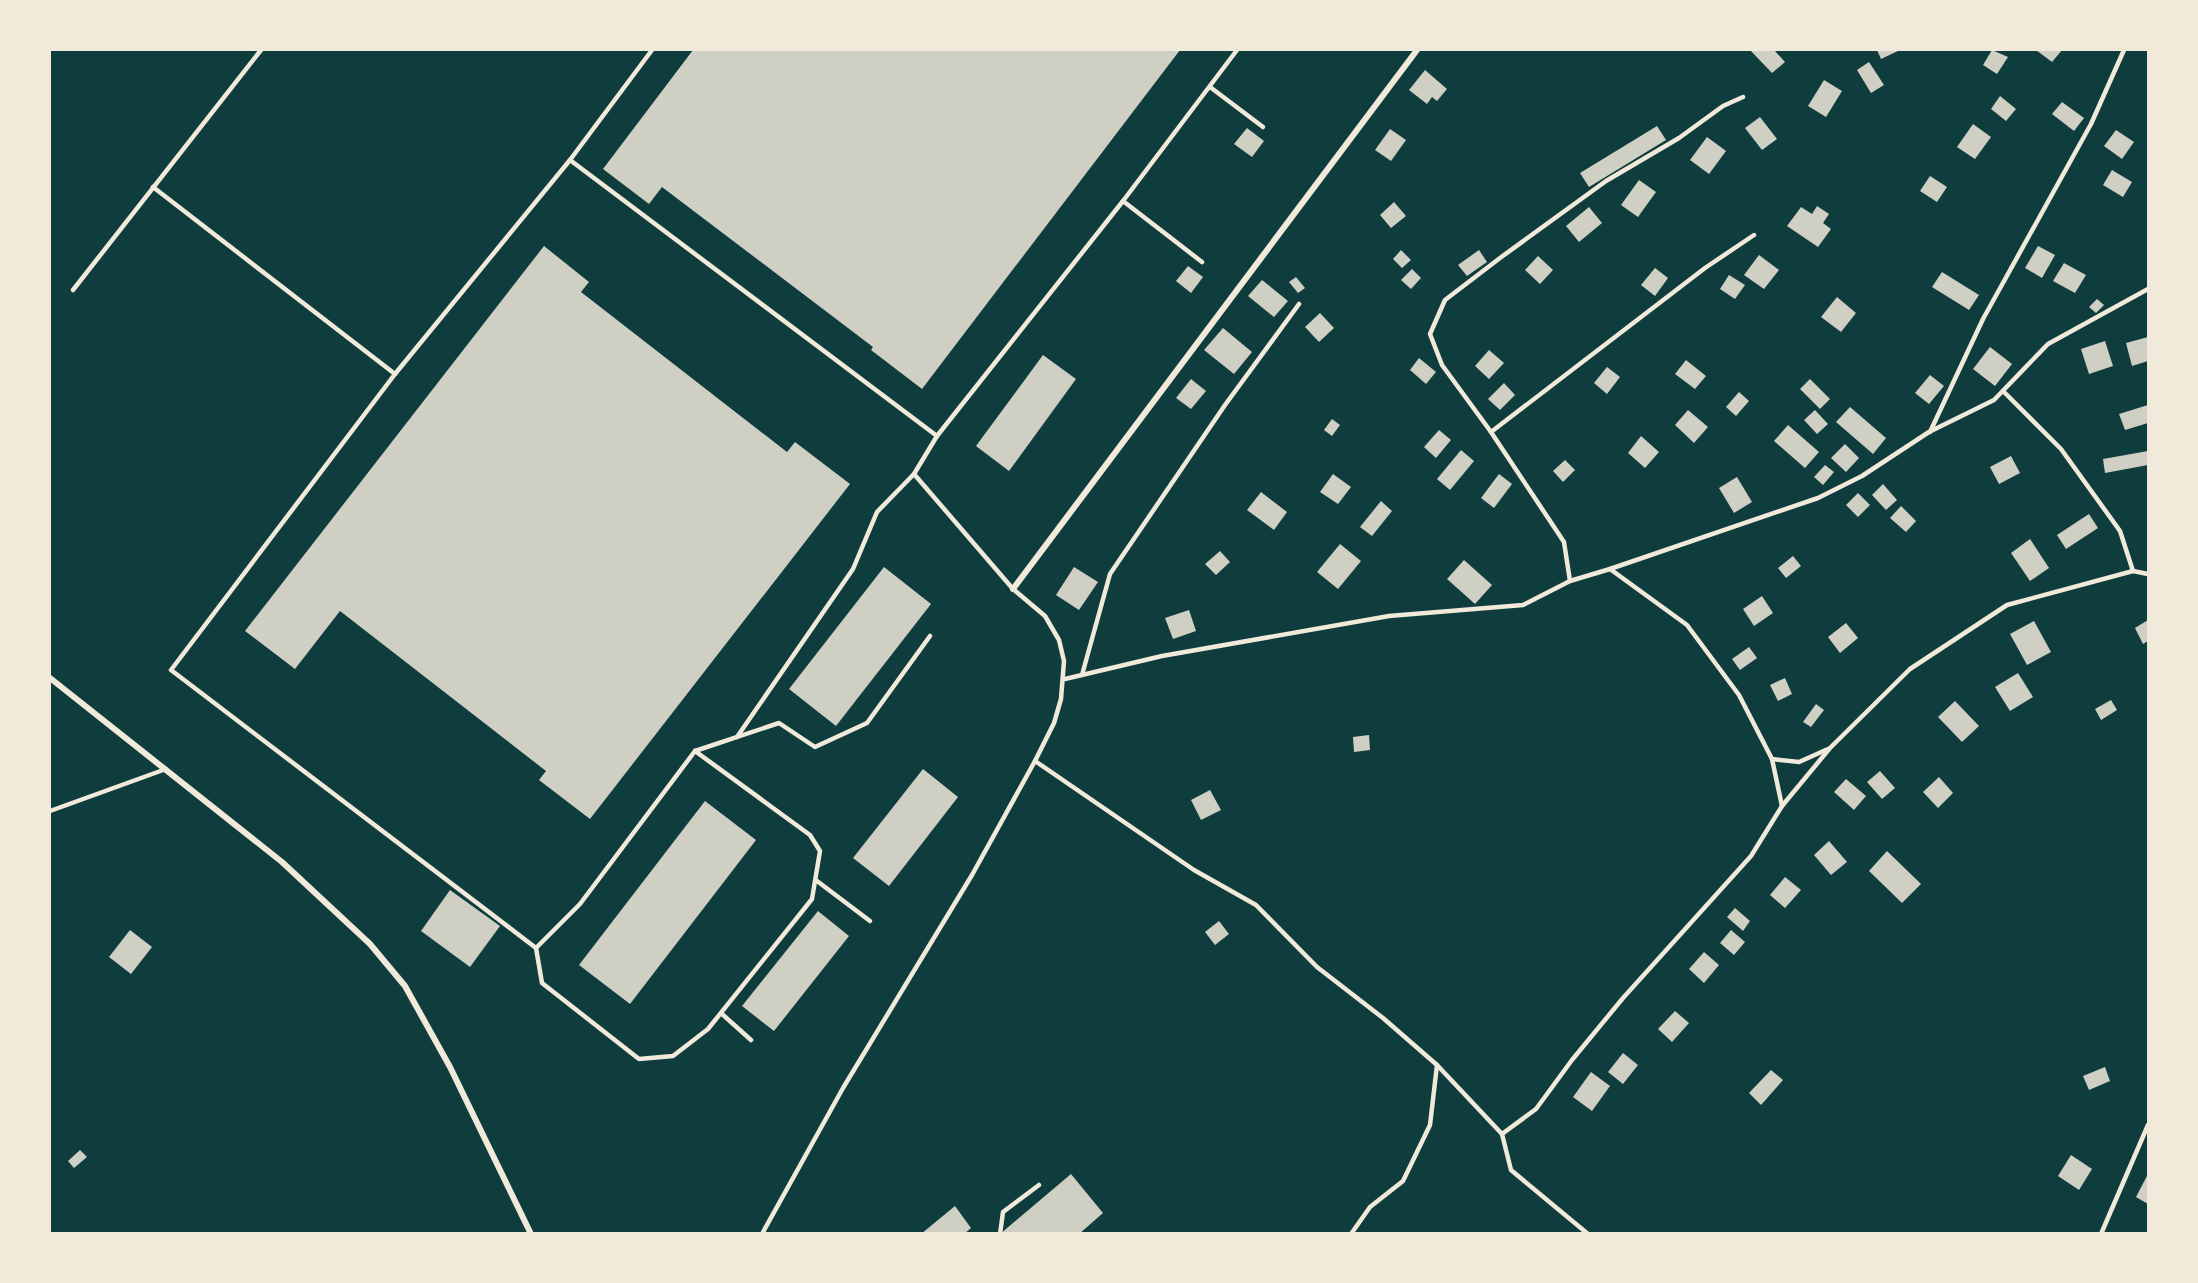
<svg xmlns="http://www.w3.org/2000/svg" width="2198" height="1283" viewBox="0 0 2198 1283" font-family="Manrope,sans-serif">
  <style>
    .building { fill: #cfcfc3 }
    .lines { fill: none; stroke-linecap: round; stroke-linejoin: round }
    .service { stroke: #f1e9da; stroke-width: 4.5 }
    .minor { stroke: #f1e9da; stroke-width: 6 }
  </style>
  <rect width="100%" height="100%" fill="#0f3d3e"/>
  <!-- building -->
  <g class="building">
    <path d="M 693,50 L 1180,50 L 922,389 L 871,350 L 873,347 L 662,187 L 649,204 L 603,169 Z"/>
    <path d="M 1750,50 L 1774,50 L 1785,62 L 1772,73 Z"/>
    <path d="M 1877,50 L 1900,50 L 1881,59 Z"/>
    <path d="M 1992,50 L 2008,57 L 1997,74 L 1983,65 Z"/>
    <path d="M 2036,50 L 2062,50 L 2052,62 Z"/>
    <path d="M 1869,62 L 1884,85 L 1871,93 L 1857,70 Z"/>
    <path d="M 1425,70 L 1447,89 L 1437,101 L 1432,97 L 1427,104 L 1409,90 Z"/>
    <path d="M 1824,80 L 1842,91 L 1826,117 L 1808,106 Z"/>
    <path d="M 2000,96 L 2016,109 L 2006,121 L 1991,109 Z"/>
    <path d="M 2062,102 L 2084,118 L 2074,131 L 2052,114 Z"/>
    <path d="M 1760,117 L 1777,139 L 1762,150 L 1745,128 Z"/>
    <path d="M 1973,124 L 1991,137 L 1975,159 L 1957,147 Z"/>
    <path d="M 1657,126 L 1666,140 L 1589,187 L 1580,173 Z"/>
    <path d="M 1247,128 L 1264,141 L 1252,157 L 1234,144 Z"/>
    <path d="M 1390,129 L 1406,140 L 1391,161 L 1375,150 Z"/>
    <path d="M 2116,130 L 2134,142 L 2122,159 L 2104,146 Z"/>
    <path d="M 1707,137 L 1726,151 L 1709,174 L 1690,160 Z"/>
    <path d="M 2112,170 L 2132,182 L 2123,197 L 2103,185 Z"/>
    <path d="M 1930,176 L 1947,187 L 1937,202 L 1920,191 Z"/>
    <path d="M 1639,180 L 1656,192 L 1638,217 L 1621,205 Z"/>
    <path d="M 1394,202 L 1406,216 L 1391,228 L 1380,215 Z"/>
    <path d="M 1817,206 L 1829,214 L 1823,223 L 1831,229 L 1818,247 L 1787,226 L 1801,207 L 1812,214 Z"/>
    <path d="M 1589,207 L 1602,223 L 1579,242 L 1566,226 Z"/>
    <path d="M 544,246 L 589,282 L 581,292 L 787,452 L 795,442 L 850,484 L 590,819 L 539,780 L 546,771 L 340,611 L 295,669 L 245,631 Z"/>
    <path d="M 2038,246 L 2055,255 L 2042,278 L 2025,268 Z"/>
    <path d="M 1401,250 L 1411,260 L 1402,268 L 1393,259 Z"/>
    <path d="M 1479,250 L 1487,262 L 1467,276 L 1458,265 Z"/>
    <path d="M 1759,255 L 1779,270 L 1764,289 L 1744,275 Z"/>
    <path d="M 1538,256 L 1553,270 L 1540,284 L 1525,270 Z"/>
    <path d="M 2064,263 L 2086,275 L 2075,293 L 2053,281 Z"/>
    <path d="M 1188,266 L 1203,277 L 1191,293 L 1176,281 Z"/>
    <path d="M 1655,268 L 1668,278 L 1655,296 L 1641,285 Z"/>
    <path d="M 1412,269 L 1421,278 L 1411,289 L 1401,280 Z"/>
    <path d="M 1942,272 L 1979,295 L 1969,310 L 1932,287 Z"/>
    <path d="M 1729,275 L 1745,285 L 1735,299 L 1720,289 Z"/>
    <path d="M 1296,277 L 1305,288 L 1298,293 L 1289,282 Z"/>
    <path d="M 1262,280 L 1288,301 L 1274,317 L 1248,296 Z"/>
    <path d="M 1837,297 L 1856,313 L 1841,332 L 1821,317 Z"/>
    <path d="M 2097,299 L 2104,305 L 2096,313 L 2089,307 Z"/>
    <path d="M 1320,313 L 1334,328 L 1319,342 L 1305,327 Z"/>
    <path d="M 1223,328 L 1252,352 L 1234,374 L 1204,350 Z"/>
    <path d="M 2148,337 L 2148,361 L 2132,366 L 2126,343 Z"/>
    <path d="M 2105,341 L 2113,366 L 2089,374 L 2081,349 Z"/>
    <path d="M 1990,347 L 2012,364 L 1995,386 L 1973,369 Z"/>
    <path d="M 1489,350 L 1504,363 L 1489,379 L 1475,366 Z"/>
    <path d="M 1043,355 L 1076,379 L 1009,471 L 976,446 Z"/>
    <path d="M 1419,358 L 1436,372 L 1426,384 L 1410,370 Z"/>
    <path d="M 1686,360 L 1706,376 L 1695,389 L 1675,374 Z"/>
    <path d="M 1607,367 L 1620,377 L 1607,394 L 1594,383 Z"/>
    <path d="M 1930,375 L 1944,386 L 1929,404 L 1915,393 Z"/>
    <path d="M 1191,379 L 1206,391 L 1191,409 L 1176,398 Z"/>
    <path d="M 1810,379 L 1830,399 L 1820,409 L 1800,389 Z"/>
    <path d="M 1504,383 L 1515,395 L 1500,410 L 1488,399 Z"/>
    <path d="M 1739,392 L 1749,401 L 1736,416 L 1726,407 Z"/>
    <path d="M 2148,405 L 2148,423 L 2125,430 L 2119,414 Z"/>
    <path d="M 1850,407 L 1886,438 L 1873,454 L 1836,422 Z"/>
    <path d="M 1688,410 L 1708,427 L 1694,443 L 1675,425 Z"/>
    <path d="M 1815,410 L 1828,424 L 1817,434 L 1804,420 Z"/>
    <path d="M 1332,419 L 1340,425 L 1332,436 L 1324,430 Z"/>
    <path d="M 1788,425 L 1819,452 L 1805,468 L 1774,441 Z"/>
    <path d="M 1439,430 L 1451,440 L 1436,458 L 1424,447 Z"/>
    <path d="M 1641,436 L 1659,452 L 1645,468 L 1628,453 Z"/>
    <path d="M 1845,444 L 1859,458 L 1846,472 L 1831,458 Z"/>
    <path d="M 1461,450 L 1474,461 L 1450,490 L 1437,479 Z"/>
    <path d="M 2148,451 L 2148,465 L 2105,473 L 2103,459 Z"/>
    <path d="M 2011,456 L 2020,473 L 1999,484 L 1990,467 Z"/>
    <path d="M 1565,460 L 1575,470 L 1563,482 L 1553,471 Z"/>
    <path d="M 1825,465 L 1834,472 L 1823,485 L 1814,477 Z"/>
    <path d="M 1333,474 L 1351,487 L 1338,504 L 1320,492 Z"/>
    <path d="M 1499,474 L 1512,484 L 1494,508 L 1481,498 Z"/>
    <path d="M 1737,477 L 1752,502 L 1734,513 L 1719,488 Z"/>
    <path d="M 1883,484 L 1897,500 L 1886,510 L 1872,495 Z"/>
    <path d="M 1261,492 L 1287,512 L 1274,530 L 1247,510 Z"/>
    <path d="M 1858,493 L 1870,505 L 1858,517 L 1846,505 Z"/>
    <path d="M 1381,501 L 1392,511 L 1372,536 L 1360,527 Z"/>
    <path d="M 1901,506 L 1916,521 L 1906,532 L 1890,518 Z"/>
    <path d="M 2089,514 L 2098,528 L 2066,549 L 2057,535 Z"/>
    <path d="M 2030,539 L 2049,568 L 2030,581 L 2011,553 Z"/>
    <path d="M 1340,544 L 1361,561 L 1338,589 L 1317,572 Z"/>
    <path d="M 1220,551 L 1230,562 L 1216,575 L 1205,564 Z"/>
    <path d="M 1793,556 L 1801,566 L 1786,578 L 1778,568 Z"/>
    <path d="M 1464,560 L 1492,585 L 1475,604 L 1447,579 Z"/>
    <path d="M 884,567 L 931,604 L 836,726 L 789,689 Z"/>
    <path d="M 1074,567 L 1098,582 L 1079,610 L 1056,595 Z"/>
    <path d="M 1762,596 L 1773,613 L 1754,626 L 1743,609 Z"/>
    <path d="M 1189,610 L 1196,631 L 1173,639 L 1165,618 Z"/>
    <path d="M 2148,620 L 2148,641 L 2143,644 L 2135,628 Z"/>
    <path d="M 2034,621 L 2051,652 L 2027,665 L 2010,634 Z"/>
    <path d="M 1846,623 L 1858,638 L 1840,653 L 1828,637 Z"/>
    <path d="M 1749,647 L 1757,658 L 1740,670 L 1732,659 Z"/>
    <path d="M 2018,673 L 2033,697 L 2010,711 L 1995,687 Z"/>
    <path d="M 1785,678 L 1792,694 L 1778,701 L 1770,685 Z"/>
    <path d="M 2111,700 L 2117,710 L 2101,720 L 2095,709 Z"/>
    <path d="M 1955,701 L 1979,726 L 1962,742 L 1938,717 Z"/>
    <path d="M 1816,704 L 1824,710 L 1811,727 L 1803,722 Z"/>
    <path d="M 1369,735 L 1370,750 L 1354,752 L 1353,737 Z"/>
    <path d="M 923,769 L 958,797 L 889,886 L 853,858 Z"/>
    <path d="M 1880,771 L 1895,788 L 1882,799 L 1867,782 Z"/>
    <path d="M 1939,777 L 1953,793 L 1938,808 L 1923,792 Z"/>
    <path d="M 1846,779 L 1866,796 L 1854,810 L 1834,792 Z"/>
    <path d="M 1210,790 L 1221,810 L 1201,820 L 1191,800 Z"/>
    <path d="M 705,801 L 756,840 L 630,1004 L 579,965 Z"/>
    <path d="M 1829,841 L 1847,862 L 1831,875 L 1814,855 Z"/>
    <path d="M 1887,851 L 1921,884 L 1902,903 L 1869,871 Z"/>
    <path d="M 1785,877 L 1801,890 L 1785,908 L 1770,895 Z"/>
    <path d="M 450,890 L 500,926 L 470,967 L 421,931 Z"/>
    <path d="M 1735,908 L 1750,921 L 1743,931 L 1727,917 Z"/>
    <path d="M 818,911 L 849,936 L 774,1031 L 742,1006 Z"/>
    <path d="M 1219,921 L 1229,934 L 1215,945 L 1205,932 Z"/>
    <path d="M 130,930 L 152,947 L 131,974 L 109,957 Z"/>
    <path d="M 1731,930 L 1745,942 L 1734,955 L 1720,943 Z"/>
    <path d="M 1704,952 L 1719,965 L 1704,983 L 1689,969 Z"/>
    <path d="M 1675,1011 L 1689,1023 L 1672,1042 L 1658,1029 Z"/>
    <path d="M 1623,1053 L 1638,1065 L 1623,1084 L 1608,1072 Z"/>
    <path d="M 2105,1067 L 2110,1081 L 2089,1090 L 2083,1076 Z"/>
    <path d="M 1771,1070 L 1783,1080 L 1761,1105 L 1749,1093 Z"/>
    <path d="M 1591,1072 L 1610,1086 L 1592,1111 L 1573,1097 Z"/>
    <path d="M 80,1150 L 87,1157 L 74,1168 L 68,1161 Z"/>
    <path d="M 2071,1155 L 2092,1169 L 2079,1190 L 2058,1176 Z"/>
    <path d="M 1071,1174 L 1103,1213 L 1079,1234 L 1000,1234 Z"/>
    <path d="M 2148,1174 L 2148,1204 L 2136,1197 Z"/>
    <path d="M 955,1206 L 971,1228 L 964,1234 L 921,1234 Z"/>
  </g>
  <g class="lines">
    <!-- service -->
    <g class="service">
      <path d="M 652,50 L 570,160 L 395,374 L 171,670 L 536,948 L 542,983 L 639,1059 L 673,1056 L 708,1029 L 812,899 L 820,851 L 810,835 L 695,751"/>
      <path d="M 1210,87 L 1263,127"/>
      <path d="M 570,160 L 937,436 L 1123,201 L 1237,50"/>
      <path d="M 153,187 L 395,374"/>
      <path d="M 1123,201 L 1202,262"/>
      <path d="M 73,290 L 261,50"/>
      <path d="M 2004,392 L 2061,449 L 2120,531 L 2133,571"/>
      <path d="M 1491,432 L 1442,365 L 1430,334 L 1445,300 L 1500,258 L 1606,181 L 1679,138 L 1723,106 L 1743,97"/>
      <path d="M 1930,432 L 1983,319 L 2091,124 L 2124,50"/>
      <path d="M 1610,569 L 1818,498 L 1862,476 L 1929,432 L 1994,400 L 2048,344 L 2148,289"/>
      <path d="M 1570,581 L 1564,542 L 1491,432 L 1705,268 L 1754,235"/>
      <path d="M 1082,675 L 1110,574 L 1225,405 L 1299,304"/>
      <path d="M 1065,679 L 1162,656 L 1389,616 L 1523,605 L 1570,581 L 1610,569 L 1687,625 L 1739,695 L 1772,759 L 1799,762 L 1828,749"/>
      <path d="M 737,737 L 853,569 L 877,512 L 914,474 L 937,436"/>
      <path d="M 1772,759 L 1782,806"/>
      <path d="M 1035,761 L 1194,870 L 1256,905 L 1317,967 L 1383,1018 L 1437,1065 L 1502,1134 L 1511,1170 L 1588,1234"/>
      <path d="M 50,811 L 166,769"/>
      <path d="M 817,881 L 870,921"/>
      <path d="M 536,948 L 580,904 L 695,751 L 779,723 L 815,747 L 867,723 L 930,636"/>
      <path d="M 722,1014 L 751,1040"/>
      <path d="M 1502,1134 L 1536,1109 L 1572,1060 L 1623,998 L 1751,856 L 1782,806 L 1830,748 L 1910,669 L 2007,605 L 2133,571 L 2148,574"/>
      <path d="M 762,1234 L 843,1088 L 972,875 L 1035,761 L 1054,723 L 1061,699 L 1064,661 L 1059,640 L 1045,616 L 1013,589 L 914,474"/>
      <path d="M 1000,1234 L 1003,1212 L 1039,1185"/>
      <path d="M 1351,1234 L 1370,1207 L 1403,1181 L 1430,1125 L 1437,1065"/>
      <path d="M 2101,1234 L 2148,1125"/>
    </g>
    <!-- minor -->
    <g class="minor">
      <path d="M 1013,589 L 1417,50"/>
      <path d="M 50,678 L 282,862 L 370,944 L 405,986 L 450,1067 L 531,1234"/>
    </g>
  </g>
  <!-- border -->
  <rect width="2198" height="1283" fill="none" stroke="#f1e9da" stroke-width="102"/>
</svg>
